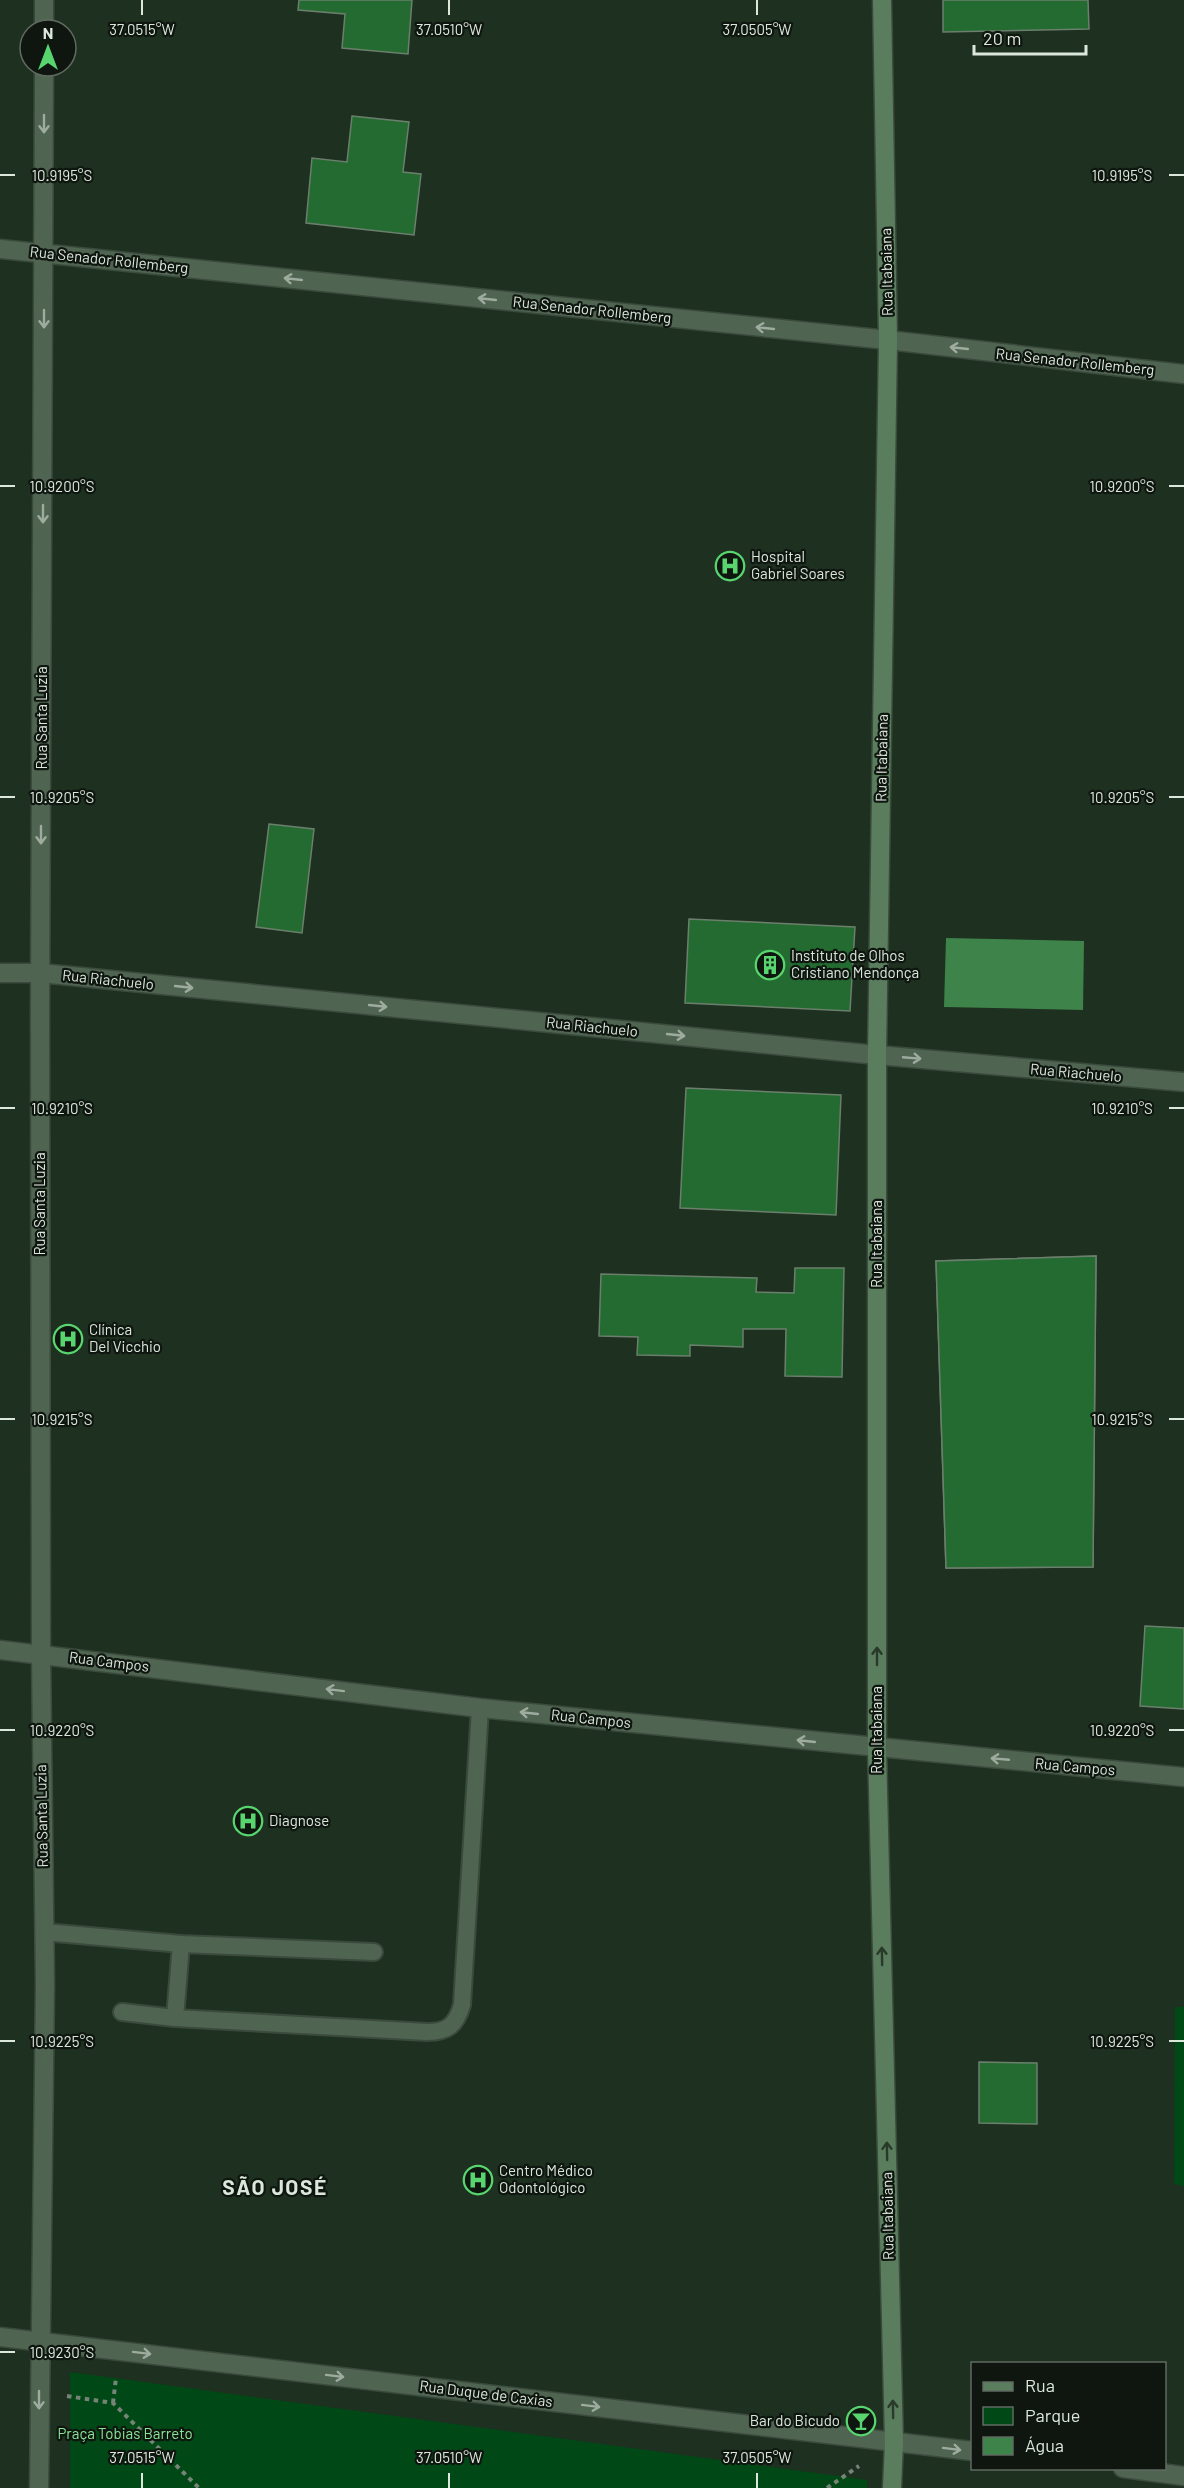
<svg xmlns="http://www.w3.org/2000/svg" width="1184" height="2488" viewBox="0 0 1184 2488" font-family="Barlow,sans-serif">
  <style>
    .green { fill: #004916 }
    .water { fill: #3e8349 }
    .building { fill: #246b32; stroke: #6b7f6c; stroke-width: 1.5 }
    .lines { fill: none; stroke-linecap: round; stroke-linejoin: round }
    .lane-casing { stroke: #3a4a3c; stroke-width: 20 }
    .street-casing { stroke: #3a4a3c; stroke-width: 21 }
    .secondary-casing { stroke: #3a4a3c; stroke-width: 21 }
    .path { stroke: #758476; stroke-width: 4; stroke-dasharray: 4.5 4.5; stroke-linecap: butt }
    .lane { stroke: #506452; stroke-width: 16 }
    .street { stroke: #506452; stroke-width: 18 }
    .secondary { stroke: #5a7d5e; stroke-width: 18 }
    .oneway { stroke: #9dac9e }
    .oneway2 { stroke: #293a2b }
    .ticks { fill: none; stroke: #dce7dc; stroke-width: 2 }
    .labels { text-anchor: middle; stroke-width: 4.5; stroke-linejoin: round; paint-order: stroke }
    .street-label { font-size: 15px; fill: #dce7dc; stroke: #0e160f }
    .poi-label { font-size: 15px; fill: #dce7dc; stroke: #0e160f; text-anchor: start }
    .park-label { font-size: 15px; fill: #89e695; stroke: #0e160f }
    .district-label { font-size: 21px; font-weight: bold; letter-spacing: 1.5px; fill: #dce7dc; stroke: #0e160f }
    .ticks-label { font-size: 15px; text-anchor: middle; fill: #dce7dc; stroke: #0e160f; stroke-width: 4.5; stroke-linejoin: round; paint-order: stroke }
  </style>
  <rect width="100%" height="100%" fill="#1e3020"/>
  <!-- green -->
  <g class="green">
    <path d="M 1175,2007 L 1184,2007 L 1184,2186 L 1174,2184 Z"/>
    <path d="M 70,2372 L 867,2480 L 867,2488 L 70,2488 Z"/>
  </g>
  <!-- water -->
  <path class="water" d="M 946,938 L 1084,941 L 1083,1010 L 944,1007 Z"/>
  <!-- building -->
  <g class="building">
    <path d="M 299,0 L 412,0 L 408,54 L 342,48 L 345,14 L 298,10 Z"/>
    <path d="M 943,0 L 1088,0 L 1089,29 L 943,32 Z"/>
    <path d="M 352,116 L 409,122 L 403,172 L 421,174 L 414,235 L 306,223 L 312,158 L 347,162 Z"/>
    <path d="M 269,824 L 314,829 L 302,933 L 256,927 Z"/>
    <path d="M 689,919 L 855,927 L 850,1011 L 685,1003 Z"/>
    <path d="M 686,1088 L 841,1095 L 836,1215 L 680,1208 Z"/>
    <path d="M 1096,1256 L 1093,1567 L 946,1568 L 936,1261 Z"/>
    <path d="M 1096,1256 L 1093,1567 L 946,1568 L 936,1261 Z"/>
    <path d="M 795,1268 L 844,1268 L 842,1377 L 785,1376 L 786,1329 L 743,1329 L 743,1347 L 690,1345 L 690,1356 L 637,1355 L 638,1337 L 599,1336 L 601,1274 L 757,1278 L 756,1292 L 794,1293 Z"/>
    <path d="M 1145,1626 L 1184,1628 L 1184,1709 L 1140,1706 Z"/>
    <path d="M 979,2062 L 1037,2063 L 1037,2124 L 979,2123 Z"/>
  </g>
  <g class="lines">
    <!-- lane casing -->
    <g class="lane-casing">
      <g id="lane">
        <path d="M 44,1932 L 181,1944 L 374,1952"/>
        <path d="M 122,2012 L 175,2018 L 427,2032 C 448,2032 456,2025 462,2005 L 480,1708"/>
        <path d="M 175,2018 L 181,1944"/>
      </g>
    </g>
    <!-- street casing -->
    <g class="street-casing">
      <g id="street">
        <path d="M 44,0 L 44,30"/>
        <path d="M 0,249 L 888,340 L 1184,374"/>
        <path d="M 0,973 L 40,973 L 877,1055 L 1184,1082"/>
        <path d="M 0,1650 L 480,1708 L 1184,1777"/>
        <path d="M 0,2337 L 972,2451"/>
        <path d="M 1123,2468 L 1184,2476"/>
        <path d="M 39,2488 L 45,1985 L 41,1654 L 40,1011 L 44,66"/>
      </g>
    </g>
    <!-- secondary casing -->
    <g class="secondary-casing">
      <path id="secondary" d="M 882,0 L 888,340 L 877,1055 L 877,1748 L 894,2442 L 892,2488"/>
    </g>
    <!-- path -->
    <g class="path">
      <path d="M 67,2396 L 113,2403 L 199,2488"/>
      <path d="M 113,2403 L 116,2378"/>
      <path d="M 827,2488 L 859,2466"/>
    </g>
    <!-- lane -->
    <use href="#lane" class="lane"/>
    <!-- street -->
    <use href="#street" class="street"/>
    <!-- secondary -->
    <use href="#secondary" class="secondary"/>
  </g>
  <!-- one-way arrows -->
  <defs><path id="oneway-shaft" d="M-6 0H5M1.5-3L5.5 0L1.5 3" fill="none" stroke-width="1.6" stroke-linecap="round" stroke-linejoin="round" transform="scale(1.5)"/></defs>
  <g class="oneway">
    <use href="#oneway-shaft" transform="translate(44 124) rotate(90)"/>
    <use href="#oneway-shaft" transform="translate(293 279) rotate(-174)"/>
    <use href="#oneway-shaft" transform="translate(487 299) rotate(-174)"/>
    <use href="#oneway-shaft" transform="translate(44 319) rotate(90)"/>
    <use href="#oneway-shaft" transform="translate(765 328) rotate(-174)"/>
    <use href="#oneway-shaft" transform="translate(959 348) rotate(-174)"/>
    <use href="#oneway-shaft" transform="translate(43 514) rotate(90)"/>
    <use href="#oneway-shaft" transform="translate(41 835) rotate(90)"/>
    <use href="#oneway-shaft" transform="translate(184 987) rotate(6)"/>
    <use href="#oneway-shaft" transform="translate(378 1006) rotate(6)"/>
    <use href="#oneway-shaft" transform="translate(676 1035) rotate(6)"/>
    <use href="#oneway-shaft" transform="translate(912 1058) rotate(5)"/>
    <use href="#oneway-shaft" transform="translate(335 1690) rotate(-173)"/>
    <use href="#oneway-shaft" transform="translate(529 1713) rotate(-174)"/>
    <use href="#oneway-shaft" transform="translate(806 1741) rotate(-174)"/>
    <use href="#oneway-shaft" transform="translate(1000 1759) rotate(-175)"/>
    <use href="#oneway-shaft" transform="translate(142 2353) rotate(7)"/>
    <use href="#oneway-shaft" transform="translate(335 2376) rotate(7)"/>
    <use href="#oneway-shaft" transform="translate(39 2400) rotate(90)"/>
    <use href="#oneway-shaft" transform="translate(591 2406) rotate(7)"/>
    <use href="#oneway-shaft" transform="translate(952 2449) rotate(7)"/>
  </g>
  <g class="oneway2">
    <use href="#oneway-shaft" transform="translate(877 1656) rotate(-90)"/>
    <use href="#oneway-shaft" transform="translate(882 1956) rotate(-91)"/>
    <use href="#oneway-shaft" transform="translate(887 2151) rotate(-91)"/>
    <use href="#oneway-shaft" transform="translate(893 2409) rotate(-91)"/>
  </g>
  <!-- ticks -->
  <path class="ticks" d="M 142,0 L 142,15M 449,0 L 449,15M 757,0 L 757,15M 0,175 L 15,175M 1169,175 L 1184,175M 0,486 L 15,486M 1169,486 L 1184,486M 0,797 L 15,797M 1169,797 L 1184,797M 0,1108 L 15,1108M 1169,1108 L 1184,1108M 0,1419 L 15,1419M 1169,1419 L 1184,1419M 0,1730 L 15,1730M 1169,1730 L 1184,1730M 0,2041 L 15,2041M 1169,2041 L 1184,2041M 0,2352 L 15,2352M 142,2473 L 142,2488M 449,2473 L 449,2488M 757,2473 L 757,2488"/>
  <!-- icons -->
  <defs>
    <g id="hospital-ring" transform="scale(1.5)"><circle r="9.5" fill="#0e160f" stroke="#58d56f" stroke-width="1.5"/><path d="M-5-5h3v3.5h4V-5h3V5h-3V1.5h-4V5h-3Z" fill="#58d56f"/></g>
    <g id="building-ring" transform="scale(1.5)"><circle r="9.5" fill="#0e160f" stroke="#58d56f" stroke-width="1.5"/><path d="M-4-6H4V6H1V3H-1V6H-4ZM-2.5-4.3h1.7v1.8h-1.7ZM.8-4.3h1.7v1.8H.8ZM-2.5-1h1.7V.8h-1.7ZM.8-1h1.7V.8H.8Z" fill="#58d56f"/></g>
    <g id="bar-ring" transform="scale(1.5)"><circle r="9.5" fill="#0e160f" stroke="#58d56f" stroke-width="1.5"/><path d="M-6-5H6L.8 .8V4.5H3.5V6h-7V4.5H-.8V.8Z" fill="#58d56f"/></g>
  </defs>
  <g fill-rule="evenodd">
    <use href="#hospital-ring" x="730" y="566"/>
    <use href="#building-ring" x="770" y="965"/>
    <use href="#hospital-ring" x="68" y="1339"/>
    <use href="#hospital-ring" x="248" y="1821"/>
    <use href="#hospital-ring" x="478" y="2180"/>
    <use href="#bar-ring" x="861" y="2421"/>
  </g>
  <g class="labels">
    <!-- street labels -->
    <g class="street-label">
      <text transform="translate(109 260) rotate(6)" y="5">Rua Senador Rollemberg</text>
      <text transform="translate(887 272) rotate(-91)" y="5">Rua Itabaiana</text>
      <text transform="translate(592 310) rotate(6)" y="5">Rua Senador Rollemberg</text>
      <text transform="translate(1075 362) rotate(6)" y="5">Rua Senador Rollemberg</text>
      <text transform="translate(42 718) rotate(-90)" y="5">Rua Santa Luzia</text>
      <text transform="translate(882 758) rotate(-89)" y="5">Rua Itabaiana</text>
      <text transform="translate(108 980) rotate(6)" y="5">Rua Riachuelo</text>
      <text transform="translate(592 1027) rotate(6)" y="5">Rua Riachuelo</text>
      <text transform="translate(1076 1073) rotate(5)" y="5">Rua Riachuelo</text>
      <text transform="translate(40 1204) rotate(-90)" y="5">Rua Santa Luzia</text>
      <text transform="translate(877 1244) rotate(-90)" y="5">Rua Itabaiana</text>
      <text transform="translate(109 1662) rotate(7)" y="5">Rua Campos</text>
      <text transform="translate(591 1719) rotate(6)" y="5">Rua Campos</text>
      <text transform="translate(877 1730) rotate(-90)" y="5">Rua Itabaiana</text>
      <text transform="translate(1075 1767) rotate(5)" y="5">Rua Campos</text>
      <text transform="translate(42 1816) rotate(-91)" y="5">Rua Santa Luzia</text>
      <text transform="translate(888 2216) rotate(-91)" y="5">Rua Itabaiana</text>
      <text transform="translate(486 2394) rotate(7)" y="5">Rua Duque de Caxias</text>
    </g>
    <!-- poi labels -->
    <g class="poi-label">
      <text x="751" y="562">Hospital<tspan x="751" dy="17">Gabriel Soares</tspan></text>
      <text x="791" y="961">Instituto de Olhos<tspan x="791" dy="17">Cristiano Mendonça</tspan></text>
      <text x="89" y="1335">Clínica<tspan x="89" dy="17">Del Vicchio</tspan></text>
      <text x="269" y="1826">Diagnose</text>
      <text x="499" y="2176">Centro Médico<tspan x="499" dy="17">Odontológico</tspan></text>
      <text x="840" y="2426" text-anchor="end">Bar do Bicudo</text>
    </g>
    <!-- park labels -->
    <g class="park-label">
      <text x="125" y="2439">Praça Tobias Barreto</text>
    </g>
    <!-- district labels -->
    <g class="district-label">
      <text x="275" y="2195">SÃO JOSÉ</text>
    </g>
  </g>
  <g class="ticks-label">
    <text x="142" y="35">37.0515°W</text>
    <text x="449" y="35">37.0510°W</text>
    <text x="757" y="35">37.0505°W</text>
    <text x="62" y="181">10.9195°S</text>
    <text x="1122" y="181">10.9195°S</text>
    <text x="62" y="492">10.9200°S</text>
    <text x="1122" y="492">10.9200°S</text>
    <text x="62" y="803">10.9205°S</text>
    <text x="1122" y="803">10.9205°S</text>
    <text x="62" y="1114">10.9210°S</text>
    <text x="1122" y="1114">10.9210°S</text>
    <text x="62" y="1425">10.9215°S</text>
    <text x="1122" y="1425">10.9215°S</text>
    <text x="62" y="1736">10.9220°S</text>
    <text x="1122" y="1736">10.9220°S</text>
    <text x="62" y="2047">10.9225°S</text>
    <text x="1122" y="2047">10.9225°S</text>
    <text x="62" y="2358">10.9230°S</text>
    <text x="142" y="2463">37.0515°W</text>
    <text x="449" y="2463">37.0510°W</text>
    <text x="757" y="2463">37.0505°W</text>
  </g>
  <!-- legend -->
  <rect x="971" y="2362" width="195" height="108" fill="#0e160f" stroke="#606a61" stroke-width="1.5"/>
  <rect x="983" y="2382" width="30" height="9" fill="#5a7d5e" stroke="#606a61" stroke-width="1.5"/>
  <text x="1025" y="2392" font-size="18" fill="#dce7dc">Rua</text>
  <rect x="983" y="2407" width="30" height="18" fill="#004916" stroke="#606a61" stroke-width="1.5"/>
  <text x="1025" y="2422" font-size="18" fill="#dce7dc">Parque</text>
  <rect x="983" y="2437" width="30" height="18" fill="#3e8349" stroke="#606a61" stroke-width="1.5"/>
  <text x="1025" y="2452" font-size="18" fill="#dce7dc">Água</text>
  <!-- north arrow -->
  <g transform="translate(48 48)"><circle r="28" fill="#0e160f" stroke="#606a61" stroke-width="1.5"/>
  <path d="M0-4.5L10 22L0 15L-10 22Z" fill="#58d56f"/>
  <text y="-9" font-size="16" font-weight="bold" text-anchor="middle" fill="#dce7dc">N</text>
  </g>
  <!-- scale -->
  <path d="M974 45v9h112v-9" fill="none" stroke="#dce7dc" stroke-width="3"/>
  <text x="983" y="45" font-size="18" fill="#dce7dc" stroke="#0e160f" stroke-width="4.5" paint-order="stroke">20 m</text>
</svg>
